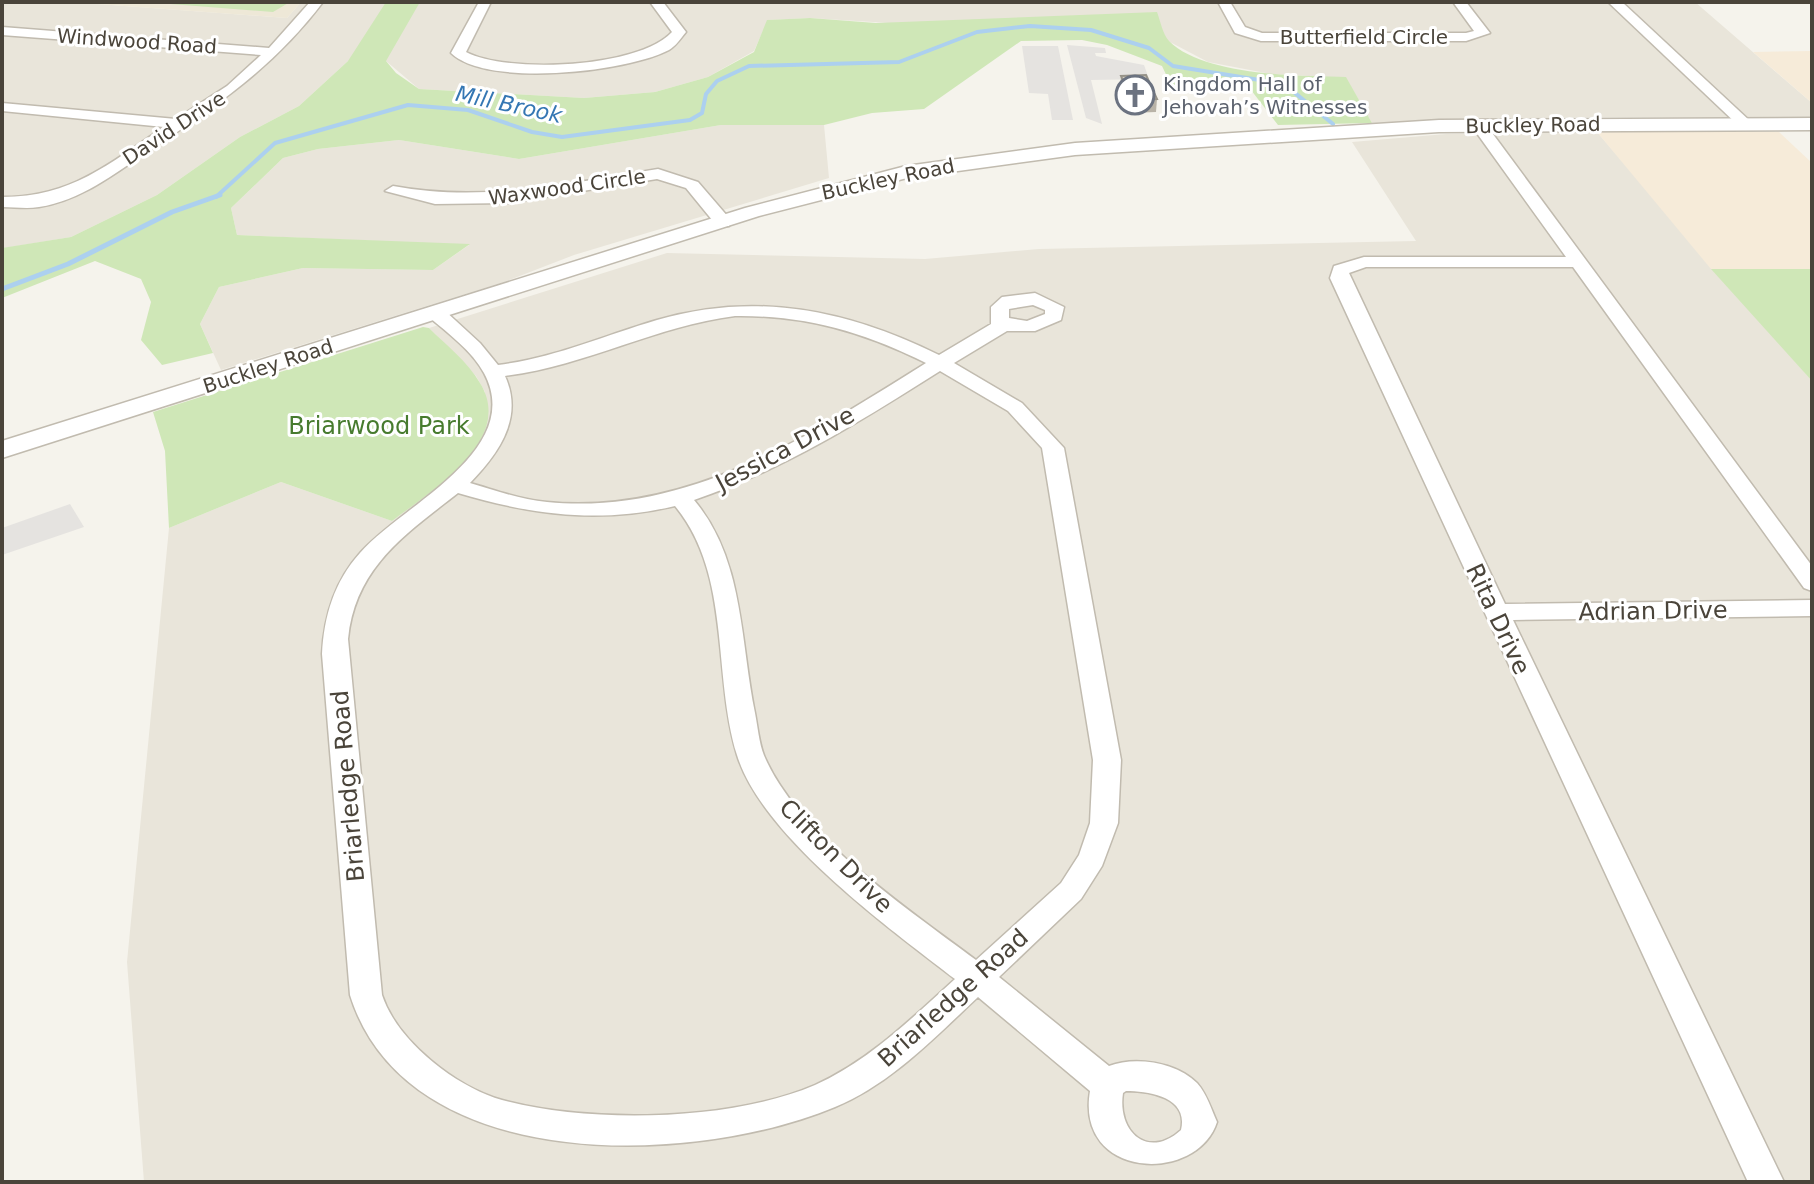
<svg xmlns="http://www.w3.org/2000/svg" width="1814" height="1184" viewBox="0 0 1814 1184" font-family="'DejaVu Sans',sans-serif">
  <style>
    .residential { fill: #e9e5da }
    .commercial { fill: #f6ebd9 }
    .education { fill: #eee8d7 }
    .green { fill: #cfe7b7 }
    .parking { fill: #e5e3e0 }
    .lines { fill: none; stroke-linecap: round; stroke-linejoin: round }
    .stream-far1 { stroke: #acd0ef; stroke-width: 4 }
    .stream { stroke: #acd0ef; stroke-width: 5 }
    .minor-casing { stroke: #c1bbaf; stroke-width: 3 }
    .tertiary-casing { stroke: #c1bbaf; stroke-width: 3 }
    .minor { fill: #fff; fill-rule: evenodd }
    .tertiary { fill: #fff; fill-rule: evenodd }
    .wall { fill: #b9b3a7 }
    .building { fill: #d7d0c2; stroke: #969288; stroke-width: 2 }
    .labels { text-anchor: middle; stroke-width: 6; stroke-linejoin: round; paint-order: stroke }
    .far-street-label { font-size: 20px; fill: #4a443a; stroke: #fff }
    .far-worship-label { font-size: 20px; fill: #5b616d; stroke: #fff; text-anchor: start }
    .far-water-label { font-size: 22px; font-style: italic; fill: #3577b3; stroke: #fff }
    .park-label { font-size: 24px; fill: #477b2e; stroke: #fff }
    .street-label { font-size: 24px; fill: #4a443a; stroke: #fff }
  </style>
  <rect width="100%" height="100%" fill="#f5f3ec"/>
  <!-- residential -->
  <g class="residential">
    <path d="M 2,2 L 71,2 L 287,18 L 301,2 L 1695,2 L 1812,103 L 1812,118 L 1572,117 L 1372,123 L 1346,78 L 1271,74 L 1208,62 L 1168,41 L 810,18 L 768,20 L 754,51 L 708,77 L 655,92 L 584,98 L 419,89 L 386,61 L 348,61 L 299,106 L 240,137 L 157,195 L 71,237 L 5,248 L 2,248 Z"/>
    <path d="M 721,125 L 824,125 L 829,178 L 574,255 L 504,282 L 221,370 L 200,324 L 219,287 L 303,268 L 433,270 L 469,245 L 237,235 L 231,208 L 283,158 L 318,149 L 399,140 L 519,159 Z"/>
    <path d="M 1597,132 L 1812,381 L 1812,1182 L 144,1182 L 127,962 L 169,528 L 281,482 L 392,521 L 461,465 L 485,392 L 476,376 L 429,328 L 667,253 L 925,259 L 1039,249 L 1416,241 L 1352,142 L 1446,134 Z"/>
  </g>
  <!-- commercial -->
  <g class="commercial">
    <path d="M 1812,51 L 1812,103 L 1753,52 Z"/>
    <path d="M 1597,132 L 1779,132 L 1812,163 L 1812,269 L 1711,269 Z"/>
  </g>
  <!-- education -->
  <path class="education" d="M 71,2 L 301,2 L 287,18 Z"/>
  <!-- green -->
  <g class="green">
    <path d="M 145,2 L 290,2 L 273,12 Z"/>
    <path d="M 386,2 L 420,2 L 386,61 L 396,73 L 419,89 L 584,98 L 655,92 L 708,77 L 754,52 L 767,20 L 810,18 L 876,23 L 1157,12 C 1160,20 1163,35 1169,41 C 1204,76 1300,76 1346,77 L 1372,123 L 1278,125 L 1251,90 L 1171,85 L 1162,66 L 1107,45 L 1082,40 L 1021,41 L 924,109 L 872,113 L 824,125 L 721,125 L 519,159 L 399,140 L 318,149 L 283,158 L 231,208 L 237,235 L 470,244 L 433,270 L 303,268 L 219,287 L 200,324 L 213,353 L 162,365 L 141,340 L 151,302 L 141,279 L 95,261 L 2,298 L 2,248 L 71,237 L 157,195 L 240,137 L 299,106 L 348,61 Z"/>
    <path d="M 1711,269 L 1812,269 L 1812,381 Z"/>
    <path d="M 423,327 L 429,328 C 446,345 468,362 480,383 C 516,441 429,492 392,521 L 281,482 L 169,528 L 165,451 L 153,412 Z"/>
  </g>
  <!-- parking -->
  <g class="parking">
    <path d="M 1067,45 L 1105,48 L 1106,53 L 1095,53 L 1096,56 L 1144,65 L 1149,79 L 1091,80 L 1102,124 L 1086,118 Z"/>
    <path d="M 1022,46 L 1058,46 L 1073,120 L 1052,120 L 1048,94 L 1029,93 Z"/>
    <path d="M 70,504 L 84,527 L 2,555 L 2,528 Z"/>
  </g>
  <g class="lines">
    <!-- stream-far1 -->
    <path class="stream-far1" d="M 216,197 L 275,143 L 408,105 L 468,110 L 532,132 L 562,137 L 690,120 L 702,113 L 706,94 L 717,81 L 749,66 L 899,62 L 977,32 L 1030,26 L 1091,30 L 1149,48 L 1173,66 L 1284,84 L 1333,124"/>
    <!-- stream -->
    <path class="stream" d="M 2,289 L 68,264 L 172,212 L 220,195"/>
    <!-- minor casing -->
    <g class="minor-casing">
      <g id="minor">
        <path d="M 310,2 L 323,2 C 273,68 215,107 147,152 C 114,174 80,201 39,207 C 27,209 14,207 2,207 L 2,197 C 72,197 108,164 164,127 L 2,111 L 2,103 L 176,119 L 227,86 L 261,55 L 2,35 L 2,27 L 269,48 Z"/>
        <path d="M 479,2 L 491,2 L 466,52 C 508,74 639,68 672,32 L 650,2 L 663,2 L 686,32 C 681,38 676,46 669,50 C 627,72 487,88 451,53 Z"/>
        <path d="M 1218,2 L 1230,2 L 1245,27 L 1262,33 L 1466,33 L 1474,31 L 1453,2 L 1466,2 L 1490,33 L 1466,41 L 1261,41 L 1235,33 Z"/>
        <path d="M 1608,2 L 1622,2 L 1750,121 L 1750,127 L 1740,127 Z"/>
        <path d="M 1474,122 L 1484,122 L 1812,566 L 1812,591 L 1804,588 L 1573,267 L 1366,267 L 1349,273 L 1505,604 L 1812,600 L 1812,616 L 1513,620 L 1784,1182 L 1748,1182 L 1330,278 L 1334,266 L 1364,257 L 1566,257 L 1471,125 Z"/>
        <path d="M 658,169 L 698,182 L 729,218 L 729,226 L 717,226 L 686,188 L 657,179 L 508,203 L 435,204 L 385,191 L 393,186 C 483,203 569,183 658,169 Z"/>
        <path d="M 1035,293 L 1064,307 L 1061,320 L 1035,331 L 1007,331 L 954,363 L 1022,403 L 1064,448 L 1121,760 L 1118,823 L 1102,866 L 1081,899 L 999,977 L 1109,1066 C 1135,1056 1176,1062 1197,1083 C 1207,1094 1211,1109 1217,1122 C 1197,1184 1075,1180 1090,1091 L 978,997 C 935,1037 891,1084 835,1107 C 694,1166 407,1177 350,995 L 322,654 C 324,616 334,582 360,553 C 400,506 526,451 484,373 C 472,351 449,334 429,317 L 429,309 L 443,309 L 480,343 L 498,365 C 554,358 603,336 657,320 C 756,291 848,310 939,355 L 991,324 L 991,307 L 1002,297 ZM 1033,305 L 1045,310 L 1045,314 L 1027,321 L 1009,318 L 1009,309 ZM 735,316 C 805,315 864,332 926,363 C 811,435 688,516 547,502 C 521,500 495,490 470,483 C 499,453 524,418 505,376 C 585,366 656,326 735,316 ZM 940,371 L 1008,411 L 1042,448 L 1093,760 L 1090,823 L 1079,855 L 1061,883 L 976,960 C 908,909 802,838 766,760 C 759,746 758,728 755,713 C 740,640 744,559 694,500 C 783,470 861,421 940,371 ZM 458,493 C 532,515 599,524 675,506 C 732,575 712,674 737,755 C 762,836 889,928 955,979 C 912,1018 869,1061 815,1085 C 731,1121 590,1124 502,1100 C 456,1087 397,1041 382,995 L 348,639 C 355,567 406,534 458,493 ZM 1126,1091 C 1149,1091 1189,1097 1181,1130 C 1148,1160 1117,1132 1123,1093 Z"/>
      </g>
    </g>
    <!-- tertiary casing -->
    <g class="tertiary-casing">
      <path id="tertiary" d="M 1812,118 L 1812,130 L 1439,132 L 1075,155 L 907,178 L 759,216 L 2,458 L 2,441 L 745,208 L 906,166 L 1075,143 L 1439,120 Z"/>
    </g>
    <!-- minor -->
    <use href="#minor" class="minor"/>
    <!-- tertiary -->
    <use href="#tertiary" class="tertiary"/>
  </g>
  <!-- wall -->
  <path class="wall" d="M 1121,76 L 1157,99 L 1156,112 L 1130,113 L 1120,88 Z"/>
  <!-- building -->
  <path class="building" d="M 1146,75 L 1157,99 L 1131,100 L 1121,76 Z"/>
  <!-- icons -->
  <defs>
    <g id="church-ring" transform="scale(2)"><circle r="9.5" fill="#fff" stroke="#6b7280" stroke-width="1.5"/><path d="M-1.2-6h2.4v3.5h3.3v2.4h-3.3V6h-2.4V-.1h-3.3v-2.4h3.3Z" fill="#6b7280"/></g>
  </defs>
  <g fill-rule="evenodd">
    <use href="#church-ring" x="1135" y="95"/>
  </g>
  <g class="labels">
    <!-- far-street labels -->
    <g class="far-street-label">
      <text x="1364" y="44">Butterfield Circle</text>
      <text transform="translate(137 41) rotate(4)" y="7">Windwood Road</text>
      <text transform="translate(1533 125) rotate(-1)" y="7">Buckley Road</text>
      <text transform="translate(174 128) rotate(-33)" y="7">David Drive</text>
      <text transform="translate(888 179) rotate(-12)" y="7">Buckley Road</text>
      <text transform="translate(567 187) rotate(-8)" y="7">Waxwood Circle</text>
      <text transform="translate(268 366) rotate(-18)" y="7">Buckley Road</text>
    </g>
    <!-- far-worship labels -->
    <g class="far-worship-label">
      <text x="1163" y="91">Kingdom Hall of<tspan x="1163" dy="23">Jehovah’s Witnesses</tspan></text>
    </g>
    <!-- far-water labels -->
    <g class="far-water-label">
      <text transform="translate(509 104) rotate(12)" y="8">Mill Brook</text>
    </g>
    <!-- park labels -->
    <g class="park-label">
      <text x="379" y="434">Briarwood Park</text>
    </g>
    <!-- street labels -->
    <g class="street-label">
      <text transform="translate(785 449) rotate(-28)" y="8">Jessica Drive</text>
      <text transform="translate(1653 611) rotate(-1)" y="8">Adrian Drive</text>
      <text transform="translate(1498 619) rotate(65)" y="8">Rita Drive</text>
      <text transform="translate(348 786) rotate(-95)" y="8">Briarledge Road</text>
      <text transform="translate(836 856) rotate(45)" y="8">Clifton Drive</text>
      <text transform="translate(953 998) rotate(-42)" y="8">Briarledge Road</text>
    </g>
  </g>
  <!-- border -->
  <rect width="1814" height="1184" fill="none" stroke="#4a443a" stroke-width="8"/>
</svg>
